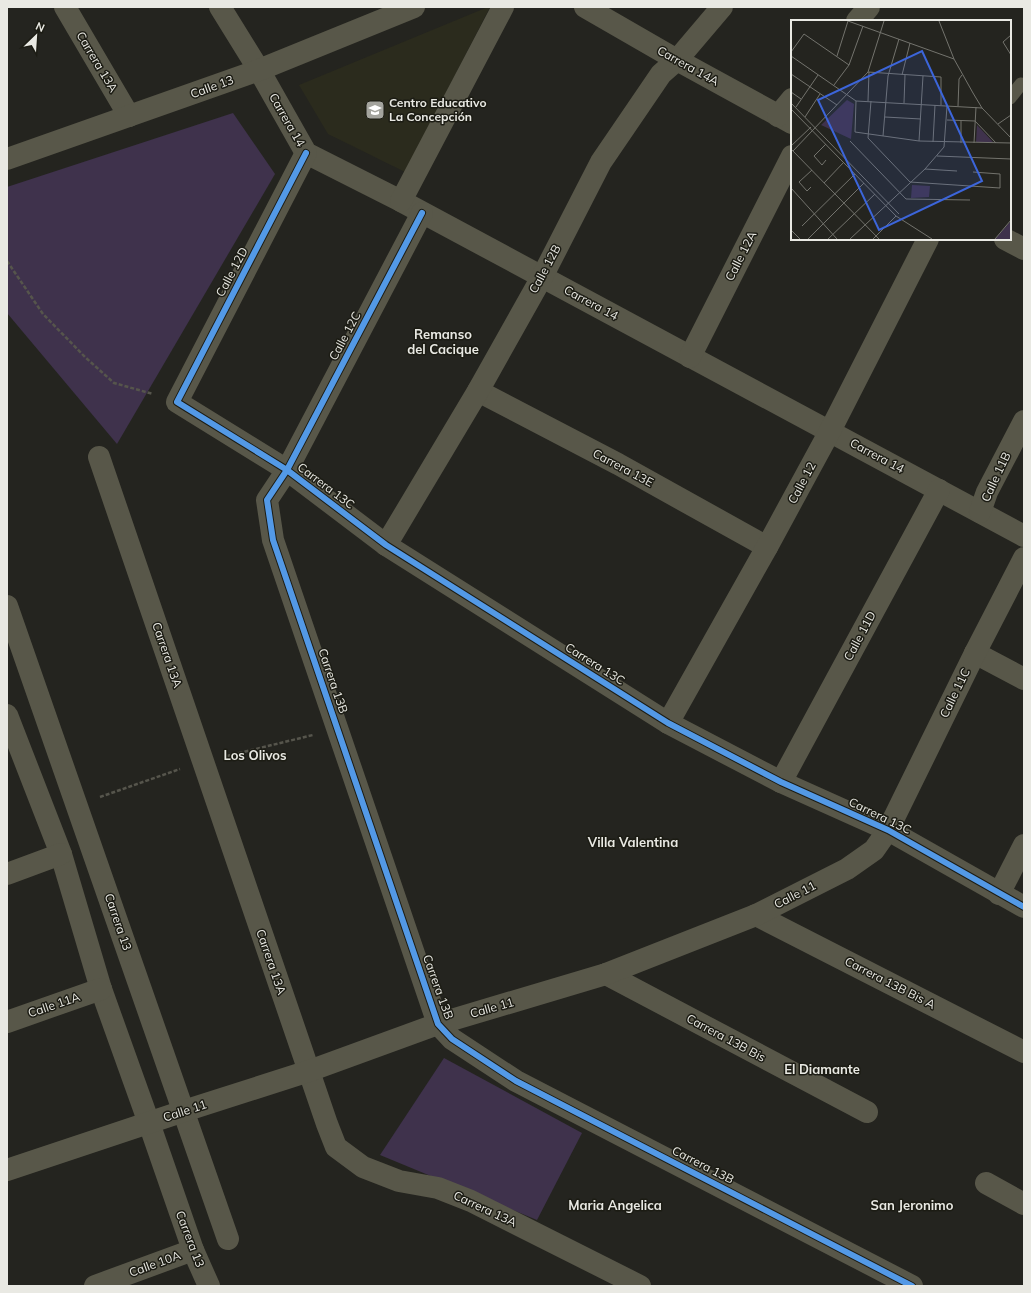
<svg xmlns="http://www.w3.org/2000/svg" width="1031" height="1293" viewBox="0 0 1031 1293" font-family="Mulish,sans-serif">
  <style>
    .built { fill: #2b2b1d }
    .green { fill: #3f324c }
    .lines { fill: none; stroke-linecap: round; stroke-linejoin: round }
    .path { stroke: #56554c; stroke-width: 2.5; stroke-dasharray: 4 2; stroke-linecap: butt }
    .lane { stroke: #585749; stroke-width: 13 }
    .street { stroke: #585749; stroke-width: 22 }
    .cycleway-casing { stroke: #1c1c14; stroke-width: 8 }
    .cycleway { stroke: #5399e6; stroke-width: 6 }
    .labels { text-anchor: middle; stroke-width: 3; stroke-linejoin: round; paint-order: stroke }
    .street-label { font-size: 12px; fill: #e9e9e3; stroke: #1c1c14 }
    .poi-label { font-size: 12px; font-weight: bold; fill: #e9e9e3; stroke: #1c1c14; text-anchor: start }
    .neighbourhood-label { font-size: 13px; font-weight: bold; fill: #e9e9e3; stroke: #1c1c14 }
    .inset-road { fill: none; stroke: #73736d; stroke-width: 1 }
    .view { fill: #3c65da; fill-opacity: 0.15; stroke: #3c65da; stroke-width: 2 }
    .inset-edge { fill: none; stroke: #e9e9e3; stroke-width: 2 }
  </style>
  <rect width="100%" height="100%" fill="#24241f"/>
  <!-- built -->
  <path class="built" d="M 488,7 L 490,7 L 405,172 L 328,134 L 299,85 Z"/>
  <!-- green -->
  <g class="green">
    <path d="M 233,113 L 275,174 L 117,444 L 7,313 L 7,187 Z"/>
    <path d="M 444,1058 L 582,1133 L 537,1220 L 380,1155 Z"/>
  </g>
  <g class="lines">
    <!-- path -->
    <g class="path">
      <path d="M 7,261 L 43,314 L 86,358 L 114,383 L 153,394"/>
      <path d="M 227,756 L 313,735"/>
      <path d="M 100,797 L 180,769"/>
    </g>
    <!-- lane -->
    <path class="lane" d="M 1010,98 L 1021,84"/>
    <!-- street -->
    <g class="street">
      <path d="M 65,7 L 129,116"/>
      <path d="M 220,7 L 259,70 L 306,153 L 401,201 L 1024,536"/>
      <path d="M 585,7 L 677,60 L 792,123"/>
      <path d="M 857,21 L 869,7"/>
      <path d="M 778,116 L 792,99"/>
      <path d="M 306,153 L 177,402 L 287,470 L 386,545 L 668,723 L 781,782 L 888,830 L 1024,907"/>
      <path d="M 7,159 L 259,70 L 414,7"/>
      <path d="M 401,201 L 503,7"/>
      <path d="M 422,213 L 287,470 L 267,500 L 273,540 L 438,1024 L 452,1039 L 516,1081 L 912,1286"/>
      <path d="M 1005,239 L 1024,249"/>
      <path d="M 690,357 L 792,156"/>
      <path d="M 478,391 L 618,464 L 767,547"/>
      <path d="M 99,457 L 327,1124 L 336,1147 L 363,1167 L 399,1181 L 438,1188 L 471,1201 L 640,1286"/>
      <path d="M 980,512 L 987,492 L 1024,421"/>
      <path d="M 386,545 L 478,391 L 542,277 L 601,162 L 661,74 L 677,60 L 722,7"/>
      <path d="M 7,606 L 228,1239"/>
      <path d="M 975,653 L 1024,679"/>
      <path d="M 7,715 L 61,854 L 101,989 L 149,1123 L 193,1250 L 209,1286"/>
      <path d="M 668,723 L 767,547 L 830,431 L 928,239"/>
      <path d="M 781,782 L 939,490"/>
      <path d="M 7,874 L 61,854"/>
      <path d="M 999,894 L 1024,845"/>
      <path d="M 756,915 L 1024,1052"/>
      <path d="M 606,974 L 867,1112"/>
      <path d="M 7,1022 L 101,989"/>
      <path d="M 7,1170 L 184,1111 L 309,1071 L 438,1024 L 606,974 L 756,915 L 847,869 L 874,850 L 888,830 L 975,653 L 1024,558"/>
      <path d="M 986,1183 L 1024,1204"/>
      <path d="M 95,1286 L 193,1250"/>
    </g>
    <!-- cycleway casing -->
    <g class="cycleway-casing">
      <g id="cycleway">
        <path d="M 306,153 L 177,402 L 287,470 L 386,545 L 668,723 L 781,782 L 888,830 L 1024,907"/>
        <path d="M 422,213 L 287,470 L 267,500 L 273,540 L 438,1024 L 452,1039 L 516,1081 L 912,1286"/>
      </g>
    </g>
    <!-- cycleway -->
    <use href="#cycleway" class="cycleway"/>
  </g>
  <!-- icons -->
  <defs>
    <g id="school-square" transform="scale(1)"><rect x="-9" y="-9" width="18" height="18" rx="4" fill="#a4a49e" stroke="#1c1c14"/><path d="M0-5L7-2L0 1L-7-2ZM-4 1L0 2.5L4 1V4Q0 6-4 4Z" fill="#fff"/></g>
  </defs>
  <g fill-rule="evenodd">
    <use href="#school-square" x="375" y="110"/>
  </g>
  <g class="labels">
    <!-- street labels -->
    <g class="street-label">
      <text transform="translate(97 62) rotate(59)" y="4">Carrera 13A</text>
      <text transform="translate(688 66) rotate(29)" y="4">Carrera 14A</text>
      <text transform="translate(212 87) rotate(-20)" y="4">Calle 13</text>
      <text transform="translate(287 120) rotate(60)" y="4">Carrera 14</text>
      <text transform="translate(741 256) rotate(-63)" y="4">Calle 12A</text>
      <text transform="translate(545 269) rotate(-62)" y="4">Calle 12B</text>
      <text transform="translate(232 272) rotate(-62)" y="4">Calle 12D</text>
      <text transform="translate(591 303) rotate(28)" y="4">Carrera 14</text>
      <text transform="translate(345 336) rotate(-62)" y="4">Calle 12C</text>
      <text transform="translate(877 456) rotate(28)" y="4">Carrera 14</text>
      <text transform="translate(623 468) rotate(28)" y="4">Carrera 13E</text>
      <text transform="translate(996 477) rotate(-65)" y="4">Calle 11B</text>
      <text transform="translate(802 483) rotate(-62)" y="4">Calle 12</text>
      <text transform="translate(326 486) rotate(37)" y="4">Carrera 13C</text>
      <text transform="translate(860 636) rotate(-62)" y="4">Calle 11D</text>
      <text transform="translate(167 655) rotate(71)" y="4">Carrera 13A</text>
      <text transform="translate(595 664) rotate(32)" y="4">Carrera 13C</text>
      <text transform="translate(333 681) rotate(71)" y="4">Carrera 13B</text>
      <text transform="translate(955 693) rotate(-64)" y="4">Calle 11C</text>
      <text transform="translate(880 816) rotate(26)" y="4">Carrera 13C</text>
      <text transform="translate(795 895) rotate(-27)" y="4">Calle 11</text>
      <text transform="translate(118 922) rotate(71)" y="4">Carrera 13</text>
      <text transform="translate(271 962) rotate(71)" y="4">Carrera 13A</text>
      <text transform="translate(890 983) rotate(27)" y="4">Carrera 13B Bis A</text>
      <text transform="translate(438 987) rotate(70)" y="4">Carrera 13B</text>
      <text transform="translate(54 1005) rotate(-19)" y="4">Calle 11A</text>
      <text transform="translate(492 1008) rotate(-16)" y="4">Calle 11</text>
      <text transform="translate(726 1038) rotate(28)" y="4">Carrera 13B Bis</text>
      <text transform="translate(185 1111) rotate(-18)" y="4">Calle 11</text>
      <text transform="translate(703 1165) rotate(27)" y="4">Carrera 13B</text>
      <text transform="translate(485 1209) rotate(25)" y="4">Carrera 13A</text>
      <text transform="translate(190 1239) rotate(69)" y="4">Carrera 13</text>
      <text transform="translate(155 1264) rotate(-20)" y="4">Calle 10A</text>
    </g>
    <!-- poi labels -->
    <g class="poi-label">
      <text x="389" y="107">Centro Educativo<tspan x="389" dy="14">La Concepción</tspan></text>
    </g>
    <!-- neighbourhood labels -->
    <g class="neighbourhood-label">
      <text x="443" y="339">Remanso<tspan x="443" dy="15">del Cacique</tspan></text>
      <text x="255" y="760">Los Olivos</text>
      <text x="633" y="847">Villa Valentina</text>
      <text x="822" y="1074">El Diamante</text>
      <text x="615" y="1210">Maria Angelica</text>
      <text x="912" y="1210">San Jeronimo</text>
    </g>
  </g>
  <!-- overview -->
  <g transform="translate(791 20)">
    <rect width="220" height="220" fill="#24241f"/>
    <path d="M 56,80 L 63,84 L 60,119 L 30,105 ZM 186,105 L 202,122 L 185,122 ZM 121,165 L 139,166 L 138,177 L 120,178 ZM 220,201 L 220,219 L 204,219 Z" fill="#3f324c"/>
    <path class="inset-road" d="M 57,1 L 163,39M 148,1 L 163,39 L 182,73 L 191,88 L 220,118M 220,15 L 212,22 L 220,35M 0,32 L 13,14 L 58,45M 0,36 L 65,81 L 191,88M 46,36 L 57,1M 77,52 L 150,57 L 150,85M 0,54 L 46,85M 111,55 L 119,23M 43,65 L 58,45 L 72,6M 0,72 L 10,79M 65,81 L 64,112 L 128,121 L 220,123M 77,81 L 78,52M 80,81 L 77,118 L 119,162 L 209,168 L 209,154 L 182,152M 0,83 L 108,194M 113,83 L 114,55M 167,86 L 168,59 L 171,55M 5,87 L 27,55M 0,89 L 105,196 L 141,219M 14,97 L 29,74M 94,97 L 130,99M 156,100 L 184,101 L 205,123M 207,104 L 220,95M 92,116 L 97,56 L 108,19M 59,121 L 115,179 L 179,180M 128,121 L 132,56M 142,122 L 144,85M 170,123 L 170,101M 183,123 L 185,87M 35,124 L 23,136 L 31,145 L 35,140M 0,126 L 20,107M 0,129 L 88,219M 2,131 L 77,52 L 93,1M 146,136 L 220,139M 134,149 L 166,151M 33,163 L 53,142M 20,167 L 16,171 L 8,162 L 21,150M 0,168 L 46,219M 11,206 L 64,154M 0,210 L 9,219M 17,219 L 73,163M 37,219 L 84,174M 59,219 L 134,149 L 153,127 L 156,86M 82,219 L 105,196M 204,219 L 220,200"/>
    <path class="view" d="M 131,31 L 191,161 L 88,210 L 27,80 Z"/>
    <rect width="220" height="220" class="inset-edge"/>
  </g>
  <!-- border -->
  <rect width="1031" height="1293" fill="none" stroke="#e9e9e3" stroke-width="16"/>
  <!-- north arrow -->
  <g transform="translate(36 36) rotate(25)" stroke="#1c1c14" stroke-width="3" paint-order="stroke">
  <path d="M0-3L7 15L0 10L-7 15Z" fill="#e9e9e3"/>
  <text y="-6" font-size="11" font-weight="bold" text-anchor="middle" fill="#e9e9e3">N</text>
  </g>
</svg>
